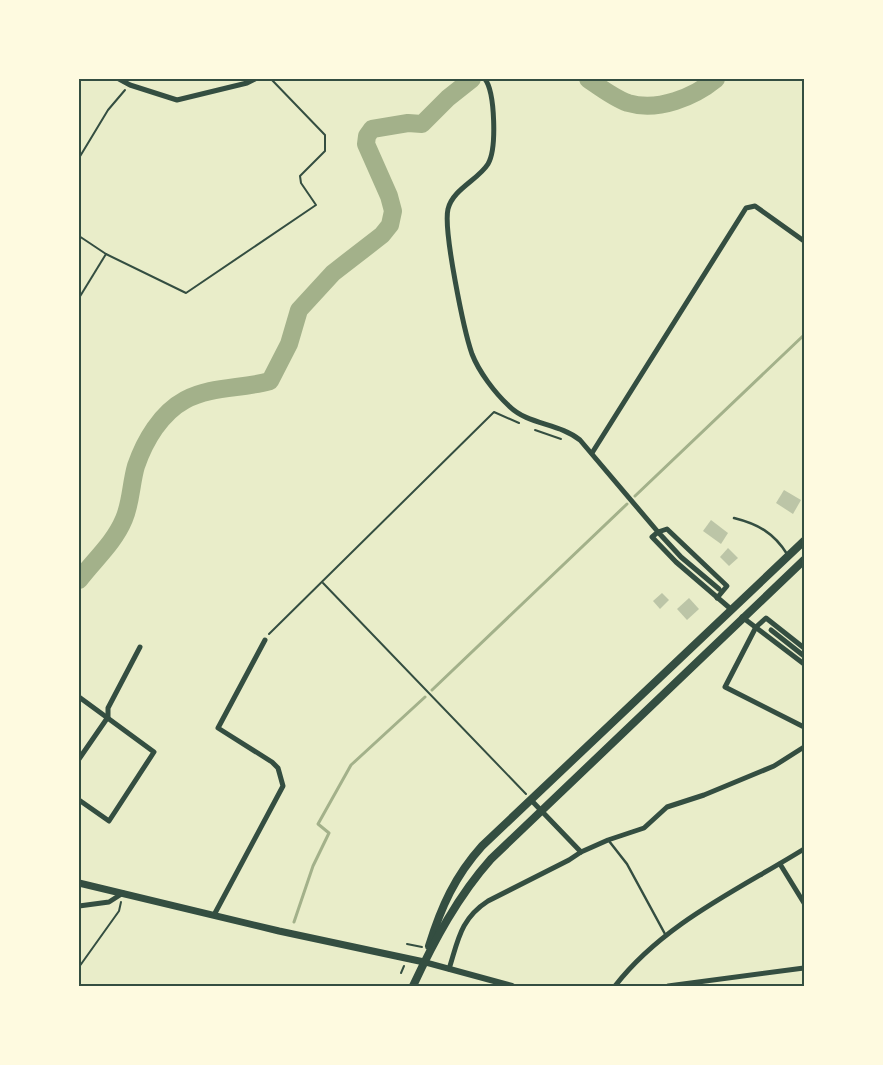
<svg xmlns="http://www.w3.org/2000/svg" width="883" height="1065" viewBox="0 0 883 1065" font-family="Inter,sans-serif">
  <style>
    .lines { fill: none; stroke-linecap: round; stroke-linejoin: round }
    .stream { stroke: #a3b18a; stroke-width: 3 }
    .river { stroke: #a3b18a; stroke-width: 18 }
    .building { fill: #bcc5a7 }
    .path { stroke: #344e41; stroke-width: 2 }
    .service { stroke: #344e41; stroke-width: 2.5 }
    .minor { stroke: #344e41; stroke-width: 5 }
    .tertiary { stroke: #344e41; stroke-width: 6 }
    .secondary { stroke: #344e41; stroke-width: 7 }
    .primary { stroke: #344e41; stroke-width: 8 }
    .neatline { fill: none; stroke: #344e41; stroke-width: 2 }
  </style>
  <rect width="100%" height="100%" fill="#e9edc9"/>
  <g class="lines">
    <!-- stream -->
    <g class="stream">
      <path d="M 635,496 L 804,335"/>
      <path d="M 432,690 L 627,504"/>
      <path d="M 294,922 L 313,866 L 329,833 L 318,824 L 351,765 L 425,697"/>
    </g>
    <!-- river -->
    <g class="river">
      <path d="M 588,79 C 601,88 614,98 628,103 C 658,112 694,97 716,79"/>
      <path d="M 79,580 C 95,559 114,543 124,519 C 131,503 131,483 136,466 C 145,440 161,413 185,400 C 211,386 242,389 270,381 L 289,344 L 299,310 L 333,273 L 382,235 L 390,225 L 393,211 L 389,196 L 366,144 L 367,136 L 372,129 L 408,123 L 422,124 L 448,98 L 472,79"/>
    </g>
  </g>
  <!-- building -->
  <g class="building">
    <path d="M 784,490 L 801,500 L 793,514 L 776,503 Z"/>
    <path d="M 711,520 L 728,533 L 721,544 L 703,531 Z"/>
    <path d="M 728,548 L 738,558 L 729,566 L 720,557 Z"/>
    <path d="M 662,593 L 669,600 L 660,609 L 653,601 Z"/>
    <path d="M 689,598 L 699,609 L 687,620 L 677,609 Z"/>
  </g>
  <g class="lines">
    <!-- path -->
    <g class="path">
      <path d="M 676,79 L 682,79"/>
      <path d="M 79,158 L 108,110 L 125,90"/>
      <path d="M 79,236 L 106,254 L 186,293 L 316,205 L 301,183 L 300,176 L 325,151 L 325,135 L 271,79"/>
      <path d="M 79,298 L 106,254"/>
      <path d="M 535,430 L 561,439"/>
      <path d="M 323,583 L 526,794"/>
      <path d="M 269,634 L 494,412 L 519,423"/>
      <path d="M 407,944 L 422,947"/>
      <path d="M 79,967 L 119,911 L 121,902"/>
      <path d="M 401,973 L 404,966"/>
    </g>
    <!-- service -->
    <g class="service">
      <path d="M 734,518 C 758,524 774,533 787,554"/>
      <path d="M 609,841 L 627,864 L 665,934"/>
    </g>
    <!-- minor -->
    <g class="minor">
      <path d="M 119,79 L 130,85 L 177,100 L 247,83 L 255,79"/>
      <path d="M 485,79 C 495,92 497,149 488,164 C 478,180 453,189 448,209 C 443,230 464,331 472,354 C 479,372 495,393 509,406 C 528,425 559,423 580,440 L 658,532 L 652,537 L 676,562 L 732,610"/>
      <path d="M 592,453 L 746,208 L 755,206 L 804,241"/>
      <path d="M 717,598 L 727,586 L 667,529 L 658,532 L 681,557 L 719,589"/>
      <path d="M 742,617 L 804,664"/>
      <path d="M 771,630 L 804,656"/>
      <path d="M 804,648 L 766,618 L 756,627 L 725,687 L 804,727"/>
      <path d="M 79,697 L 154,752 L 109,821 L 79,800"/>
      <path d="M 79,759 L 108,717 L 108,708 L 140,647"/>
      <path d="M 531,800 L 581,852"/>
      <path d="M 780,864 L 804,903"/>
      <path d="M 79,906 L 109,902 L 123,893"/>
      <path d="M 214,915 L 283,786 L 278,768 L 272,762 L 218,728 L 265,640"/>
      <path d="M 449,969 C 458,941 460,919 488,901 L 569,860 L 581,852 L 608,840 L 644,828 L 667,807 L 704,795 L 774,766 L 804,747"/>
      <path d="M 615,986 C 664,923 738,890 804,849"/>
      <path d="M 668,986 L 804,968"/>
    </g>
    <!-- tertiary -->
    <path class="tertiary" d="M 424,962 L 512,986"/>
    <!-- secondary -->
    <path class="secondary" d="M 79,883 L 279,931 L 424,962"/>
    <!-- primary -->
    <g class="primary">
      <path d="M 429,946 C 441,907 455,876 482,846 L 804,541"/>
      <path d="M 413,986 C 434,941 458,896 491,859 L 804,560"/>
    </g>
  </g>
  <!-- border -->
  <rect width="883" height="1065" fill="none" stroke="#fefae0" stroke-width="160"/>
  <rect x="80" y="80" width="723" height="905" class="neatline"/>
</svg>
